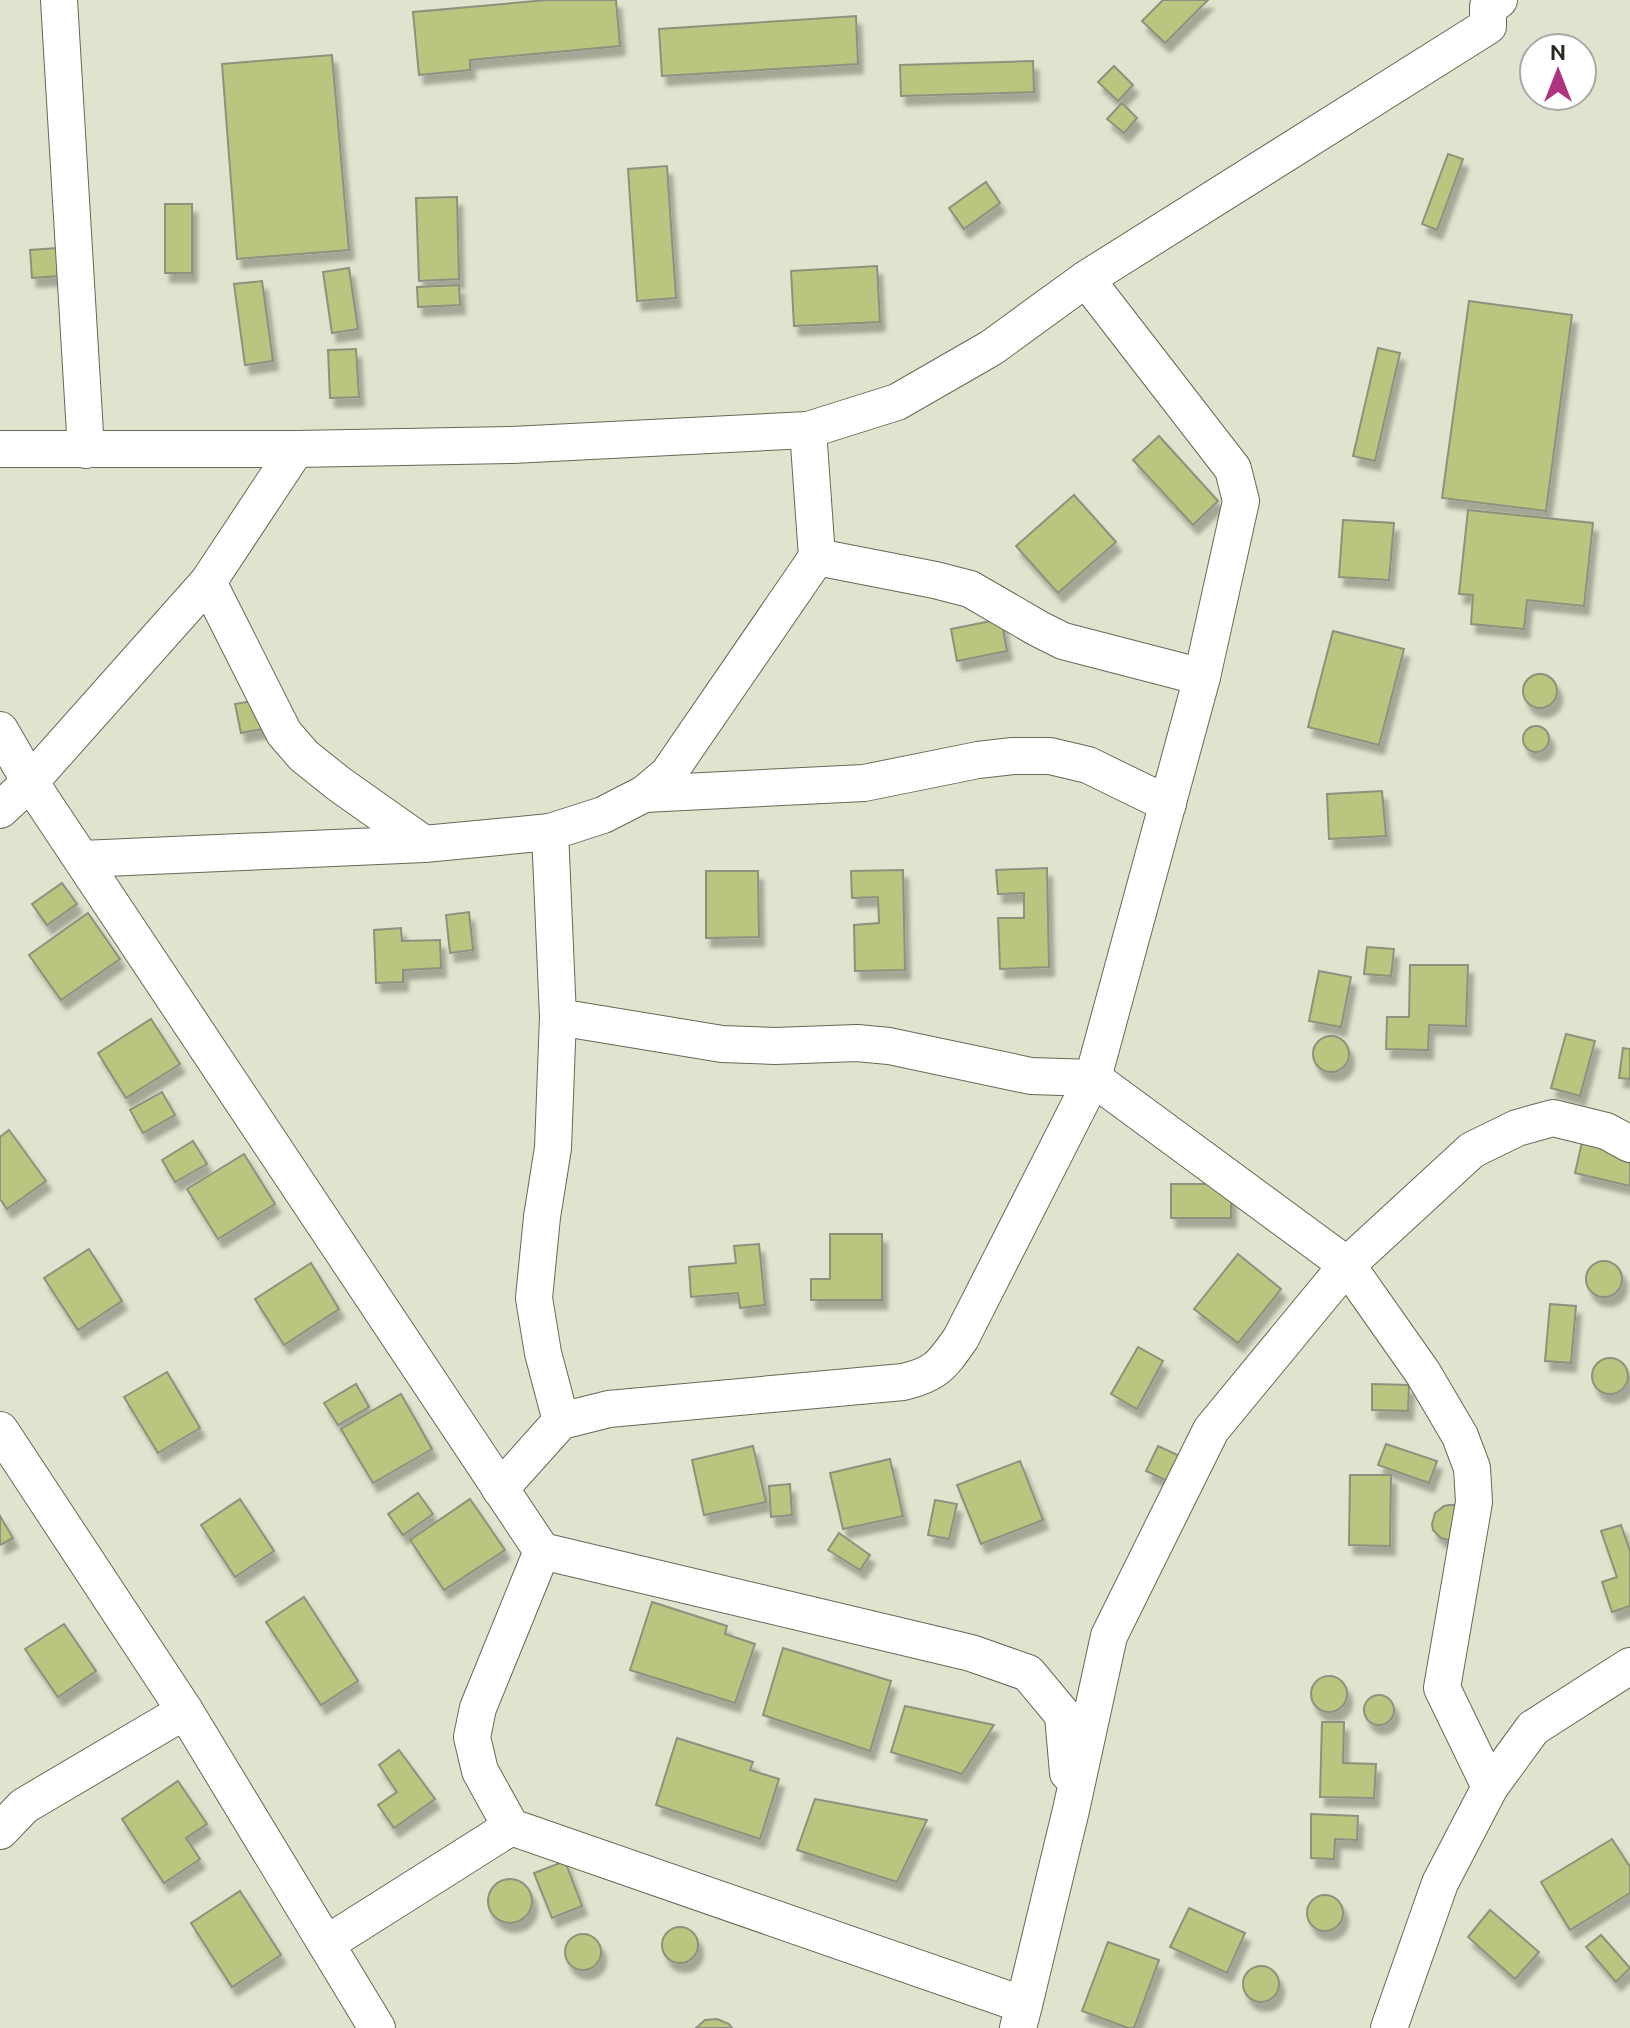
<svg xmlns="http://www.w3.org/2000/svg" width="1630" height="2028" viewBox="0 0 1630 2028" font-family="Ubuntu,sans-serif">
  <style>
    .building { fill: #bbc580; stroke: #8e917d; stroke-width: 2; filter: url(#shadow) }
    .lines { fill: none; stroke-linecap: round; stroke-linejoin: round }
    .minor-casing { stroke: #666956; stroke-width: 38 }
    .minor { stroke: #fff; stroke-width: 36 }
  </style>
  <defs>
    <filter id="shadow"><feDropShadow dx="5" dy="9" stdDeviation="2" flood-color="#0004"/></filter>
  </defs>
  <rect width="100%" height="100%" fill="#e0e3cd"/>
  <!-- building -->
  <g class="building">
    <path d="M 547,0 L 616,0 L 620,46 L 470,60 L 470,70 L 419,75 L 413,12 Z"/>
    <path d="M 1163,0 L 1208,0 L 1165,43 L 1142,21 Z"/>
    <path d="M 856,16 L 858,64 L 662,76 L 659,29 Z"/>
    <path d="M 332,55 L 349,250 L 237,259 L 222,64 Z"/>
    <path d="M 1033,61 L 1034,92 L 901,96 L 900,65 Z"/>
    <path d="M 1114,66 L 1133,85 L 1118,101 L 1098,82 Z"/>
    <path d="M 1122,103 L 1137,118 L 1124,133 L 1107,119 Z"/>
    <path d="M 1448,154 L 1463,159 L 1437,230 L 1422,224 Z"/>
    <path d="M 667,166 L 676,298 L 637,301 L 628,169 Z"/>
    <path d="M 986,182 L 1000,203 L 964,229 L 949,208 Z"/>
    <path d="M 457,197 L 459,279 L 419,281 L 416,198 Z"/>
    <rect x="165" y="204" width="27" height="69"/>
    <path d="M 57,248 L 59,276 L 32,278 L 30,250 Z"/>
    <path d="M 877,266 L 880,322 L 794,326 L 791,271 Z"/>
    <path d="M 349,268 L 358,329 L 332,333 L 323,272 Z"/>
    <path d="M 262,281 L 273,361 L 245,365 L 234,284 Z"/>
    <path d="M 459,285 L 460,305 L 418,307 L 417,287 Z"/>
    <path d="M 1469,301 L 1572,315 L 1546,511 L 1442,498 Z"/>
    <path d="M 1378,348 L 1400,353 L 1375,461 L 1353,456 Z"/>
    <path d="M 356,349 L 359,397 L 330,398 L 328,350 Z"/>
    <path d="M 1159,436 L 1218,501 L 1193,525 L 1133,460 Z"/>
    <path d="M 1074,495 L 1116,542 L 1058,593 L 1016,546 Z"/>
    <path d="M 1468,510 L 1593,523 L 1584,606 L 1527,600 L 1524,629 L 1471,624 L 1473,595 L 1459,594 Z"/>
    <path d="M 1343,520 L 1394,523 L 1389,580 L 1339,577 Z"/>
    <path d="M 1001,619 L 1007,651 L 957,661 L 951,629 Z"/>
    <path d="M 1333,631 L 1404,649 L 1379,745 L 1308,727 Z"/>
    <circle cx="1540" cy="691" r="17"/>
    <path d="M 263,699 L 268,728 L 241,733 L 235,704 Z"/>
    <circle cx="1536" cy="739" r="13"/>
    <path d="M 1382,791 L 1386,836 L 1329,839 L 1327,794 Z"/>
    <path d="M 1047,868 L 1049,967 L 1000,969 L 998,918 L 1024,918 L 1024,893 L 998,894 L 996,870 Z"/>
    <path d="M 903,870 L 905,970 L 855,971 L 854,925 L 879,923 L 878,897 L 852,898 L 851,871 Z"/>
    <path d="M 706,871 L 758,871 L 759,937 L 706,938 Z"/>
    <path d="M 62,883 L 77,904 L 47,925 L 32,904 Z"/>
    <path d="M 469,912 L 473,950 L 450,953 L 446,915 Z"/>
    <path d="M 88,913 L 120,959 L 61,1000 L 29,955 Z"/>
    <path d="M 401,928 L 402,941 L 440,940 L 441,968 L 403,970 L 403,982 L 376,983 L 374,930 Z"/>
    <path d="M 1367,947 L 1394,949 L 1391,976 L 1364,974 Z"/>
    <path d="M 1410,965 L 1468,965 L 1466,1026 L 1429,1025 L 1428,1050 L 1386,1049 L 1387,1017 L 1409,1017 Z"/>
    <path d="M 1319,971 L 1351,977 L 1341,1027 L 1309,1021 Z"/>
    <path d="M 151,1019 L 180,1064 L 126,1098 L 98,1053 Z"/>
    <path d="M 1566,1034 L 1595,1041 L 1580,1096 L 1551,1088 Z"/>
    <circle cx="1331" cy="1054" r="18"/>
    <path d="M 1623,1048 L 1630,1049 L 1630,1079 L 1619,1078 Z"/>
    <path d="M 162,1092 L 175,1115 L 143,1133 L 130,1110 Z"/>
    <path d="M 9,1130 L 46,1181 L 7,1209 L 0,1199 L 0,1137 Z"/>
    <path d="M 193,1141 L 207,1164 L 175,1182 L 162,1160 Z"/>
    <path d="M 1582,1142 L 1630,1153 L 1630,1186 L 1575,1173 Z"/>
    <path d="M 244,1154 L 275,1204 L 218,1239 L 187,1189 Z"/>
    <rect x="1171" y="1184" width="60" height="34"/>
    <path d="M 830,1234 L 882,1234 L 882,1300 L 811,1300 L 811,1279 L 830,1279 Z"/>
    <path d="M 759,1244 L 765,1305 L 740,1308 L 738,1293 L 691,1297 L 689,1267 L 736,1263 L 734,1246 Z"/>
    <path d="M 89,1249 L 122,1301 L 78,1330 L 44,1278 Z"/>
    <path d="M 1238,1254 L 1281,1289 L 1238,1343 L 1194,1309 Z"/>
    <circle cx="1604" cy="1279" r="18"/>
    <path d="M 311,1263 L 339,1309 L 284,1345 L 255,1299 Z"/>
    <path d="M 1550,1304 L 1576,1306 L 1571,1363 L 1545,1361 Z"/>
    <path d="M 1138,1347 L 1163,1361 L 1137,1409 L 1111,1394 Z"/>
    <circle cx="1610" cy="1376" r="18"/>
    <path d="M 167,1372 L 200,1428 L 158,1453 L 124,1397 Z"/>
    <path d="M 356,1384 L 369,1407 L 338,1425 L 324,1403 Z"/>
    <path d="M 1372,1384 L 1409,1385 L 1408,1411 L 1372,1410 Z"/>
    <path d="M 401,1394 L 432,1449 L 373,1483 L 341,1429 Z"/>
    <path d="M 1386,1444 L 1437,1461 L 1429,1483 L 1378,1465 Z"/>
    <path d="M 753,1446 L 766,1502 L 704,1515 L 692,1460 Z"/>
    <path d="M 1158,1446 L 1184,1458 L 1172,1483 L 1146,1471 Z"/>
    <path d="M 890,1459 L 903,1516 L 843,1529 L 830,1473 Z"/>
    <path d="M 1020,1461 L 1043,1520 L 981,1544 L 957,1485 Z"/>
    <path d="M 1350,1475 L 1391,1475 L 1390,1546 L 1349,1545 Z"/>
    <path d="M 790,1484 L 792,1515 L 771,1517 L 769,1486 Z"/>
    <path d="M 418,1493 L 433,1514 L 403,1535 L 388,1514 Z"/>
    <path d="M 240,1499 L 274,1551 L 235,1577 L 201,1525 Z"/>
    <path d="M 470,1499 L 505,1550 L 444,1590 L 410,1540 Z"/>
    <path d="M 935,1500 L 957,1504 L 949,1539 L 928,1535 Z"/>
    <path d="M 1449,1505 L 1455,1505 L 1453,1541 L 1441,1538 L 1433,1530 L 1432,1524 L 1435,1513 L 1444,1506 Z"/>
    <path d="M 0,1516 L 13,1538 L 0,1545 Z"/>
    <path d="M 1621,1525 L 1630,1551 L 1630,1606 L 1612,1612 L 1602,1582 L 1617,1577 L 1601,1531 Z"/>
    <path d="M 839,1533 L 870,1555 L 860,1570 L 828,1550 Z"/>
    <path d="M 304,1597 L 358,1681 L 321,1705 L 266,1622 Z"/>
    <path d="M 652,1602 L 727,1626 L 725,1634 L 755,1644 L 735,1703 L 630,1670 Z"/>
    <path d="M 64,1624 L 96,1671 L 58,1697 L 25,1649 Z"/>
    <path d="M 783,1648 L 891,1681 L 870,1751 L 763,1715 Z"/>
    <circle cx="1329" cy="1694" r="18"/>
    <circle cx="1379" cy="1710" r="15"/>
    <path d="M 905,1706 L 994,1725 L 962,1774 L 891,1752 Z"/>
    <path d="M 1322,1722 L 1344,1722 L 1343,1763 L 1376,1764 L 1374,1798 L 1320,1797 Z"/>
    <path d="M 677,1738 L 753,1762 L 750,1770 L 779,1779 L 760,1839 L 656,1805 Z"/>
    <path d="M 399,1750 L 435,1799 L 394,1828 L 378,1805 L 397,1792 L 379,1765 Z"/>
    <path d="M 178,1781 L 207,1824 L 186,1838 L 200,1859 L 164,1883 L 122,1819 Z"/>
    <path d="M 815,1799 L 927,1820 L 897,1882 L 797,1850 Z"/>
    <path d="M 1311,1814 L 1358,1816 L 1357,1840 L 1335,1839 L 1334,1859 L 1311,1858 Z"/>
    <path d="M 1612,1839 L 1630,1867 L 1630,1893 L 1570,1930 L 1541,1882 Z"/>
    <path d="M 565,1861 L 582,1906 L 552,1918 L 534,1873 Z"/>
    <circle cx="510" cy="1901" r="22"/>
    <path d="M 240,1891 L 281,1955 L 232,1987 L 191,1923 Z"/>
    <circle cx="1325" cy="1913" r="18"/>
    <path d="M 1189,1908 L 1245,1933 L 1227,1973 L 1170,1947 Z"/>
    <path d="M 1490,1910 L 1539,1952 L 1515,1979 L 1468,1937 Z"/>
    <circle cx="680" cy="1945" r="18"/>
    <circle cx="583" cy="1952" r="18"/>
    <path d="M 1601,1935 L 1630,1968 L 1616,1982 L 1586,1947 Z"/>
    <path d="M 1108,1942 L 1159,1960 L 1134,2028 L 1128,2028 L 1082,2011 Z"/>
    <circle cx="1261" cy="1984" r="18"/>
    <path d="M 717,2019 L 729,2024 L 732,2028 L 696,2028 L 705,2020 Z"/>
  </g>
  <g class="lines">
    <!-- minor casing -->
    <g class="minor-casing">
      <g id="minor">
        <path d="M 59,0 L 86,450"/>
        <path d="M 808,430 L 817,557 L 935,580 L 970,589 L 1039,629 L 1063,641 L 1202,677"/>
        <path d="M 0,449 L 296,449 L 512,445 L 808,430 L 897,402 L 991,348 L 1086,279 L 1488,26 L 1488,7 L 1499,0"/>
        <path d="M 208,582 L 284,733 L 304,756 L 339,784 L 424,844"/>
        <path d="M 0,730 L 30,782 L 542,1551 L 478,1708 L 472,1737 L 480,1771 L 511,1827 L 1024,2005 L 1018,2028"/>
        <path d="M 644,794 L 864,783 L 978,760 L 1013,756 L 1050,756 L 1088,765 L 1168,804"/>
        <path d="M 0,810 L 30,782 L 208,582 L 296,449"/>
        <path d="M 550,832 L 558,1017 L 553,1148 L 542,1217 L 534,1298 L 543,1353 L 561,1421"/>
        <path d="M 82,859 L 424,844 L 550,832 L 603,815 L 644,794 L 668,774 L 817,557"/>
        <path d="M 558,1017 L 722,1044 L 775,1046 L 857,1043 L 889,1046 L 1031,1076 L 1093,1078 L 1347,1265 L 1423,1373 L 1460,1436 L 1472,1468 L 1474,1502 L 1442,1688 L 1490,1787"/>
        <path d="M 0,1430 L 185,1711 L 377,2028"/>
        <path d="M 500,1489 L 561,1421 L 609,1409 L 903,1382 C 937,1374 942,1365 961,1338 L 1093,1078 L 1202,677 L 1241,501 L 1233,469 L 1086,279"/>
        <path d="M 542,1551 L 971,1653 L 1028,1673 L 1063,1715 L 1068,1773"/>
        <path d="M 0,1831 L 24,1806 L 185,1711"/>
        <path d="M 326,1944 L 511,1827"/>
        <path d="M 1024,2005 L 1071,1810 L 1109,1636 L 1211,1430 L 1347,1265 L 1472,1150 L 1517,1128 L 1553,1118 L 1606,1131 L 1630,1144"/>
        <path d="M 1389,2028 L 1440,1883 L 1490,1787 L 1533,1728 L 1630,1666"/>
      </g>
    </g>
    <!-- minor -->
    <use href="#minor" class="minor"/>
  </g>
  <!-- north arrow -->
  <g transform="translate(1558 72)"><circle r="38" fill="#ffffff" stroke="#a9a9a6" stroke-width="2"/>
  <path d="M0-6L14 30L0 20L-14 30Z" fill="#b03382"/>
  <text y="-12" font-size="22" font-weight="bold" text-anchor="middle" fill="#282921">N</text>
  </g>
</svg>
